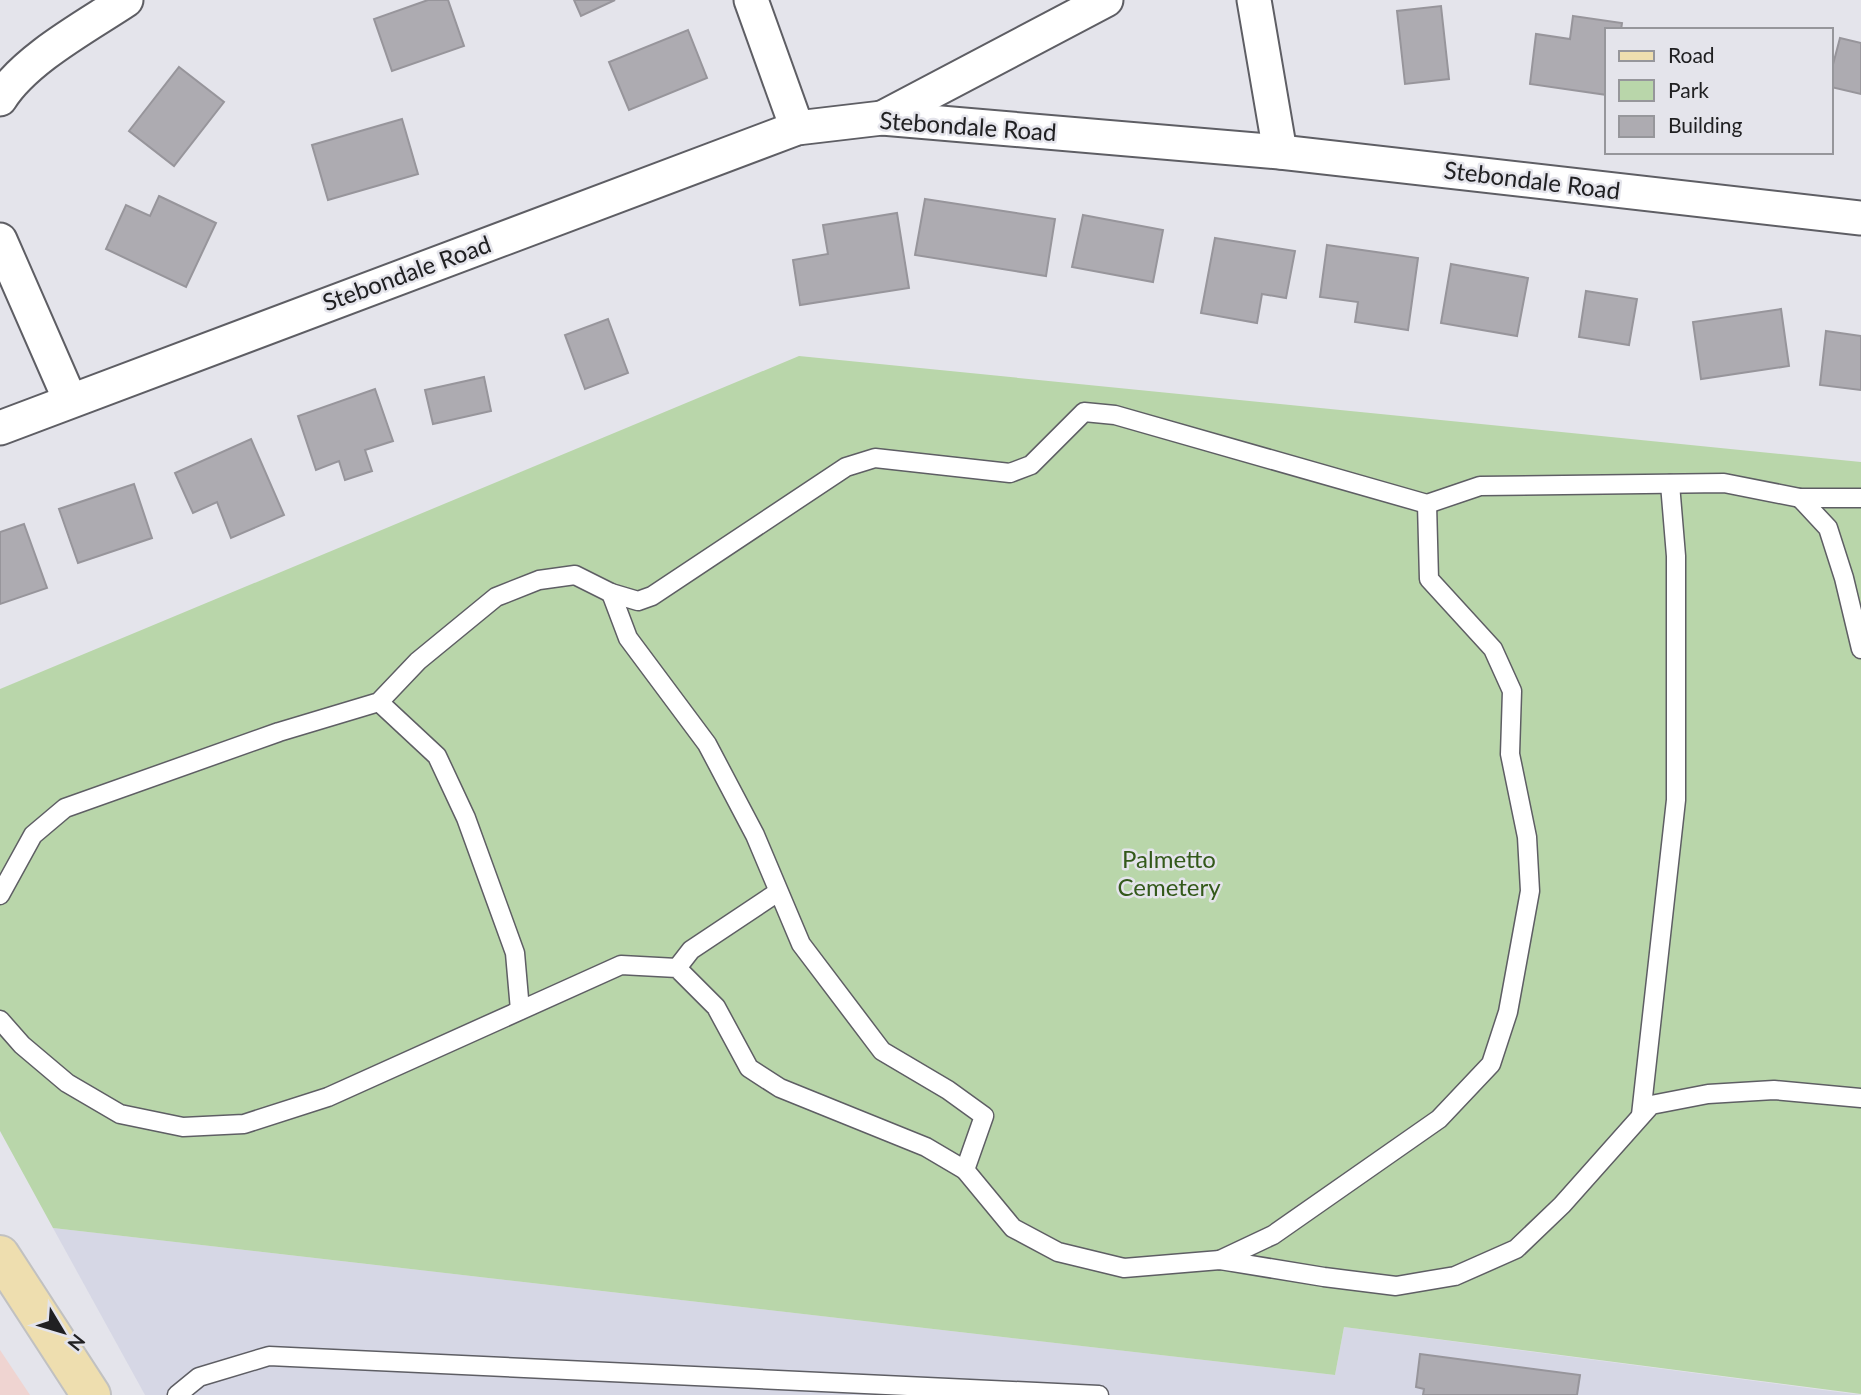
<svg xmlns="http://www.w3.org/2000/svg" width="1861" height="1395" viewBox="0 0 1861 1395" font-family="Lato,sans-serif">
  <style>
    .commercial { fill: #efd4d1 }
    .built { fill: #d6d7e5 }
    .green { fill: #b9d6aa }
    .building { fill: #adabb1; stroke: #97959b; stroke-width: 2 }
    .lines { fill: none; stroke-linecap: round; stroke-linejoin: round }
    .lane-casing { stroke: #5e5e64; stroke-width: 21 }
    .street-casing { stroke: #5e5e64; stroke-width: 37 }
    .primary-casing { stroke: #c1c1c1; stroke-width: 42 }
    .lane { stroke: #fff; stroke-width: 18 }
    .street { stroke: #fff; stroke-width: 33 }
    .primary { stroke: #eedeaf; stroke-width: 38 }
    .labels { text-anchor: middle; stroke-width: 5; stroke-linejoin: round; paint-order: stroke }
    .street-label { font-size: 24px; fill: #202022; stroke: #e4e4eb }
    .park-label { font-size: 24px; fill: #33591a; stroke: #e4e4eb }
  </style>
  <rect width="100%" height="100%" fill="#e4e4eb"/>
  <!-- commercial -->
  <path class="commercial" d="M 0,1350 L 30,1395 L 0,1395 Z"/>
  <!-- built -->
  <path class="built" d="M 53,1228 L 1335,1375 L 1344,1327 L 1861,1395 L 145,1395 Z"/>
  <!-- green -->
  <path class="green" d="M 799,356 L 1861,462 L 1861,1394 L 1344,1327 L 1335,1375 L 53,1228 L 0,1131 L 0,689 Z"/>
  <!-- building -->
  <g class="building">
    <path d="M 428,0 L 448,0 L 464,46 L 392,71 L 374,19 Z"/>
    <path d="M 574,0 L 615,0 L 581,16 Z"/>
    <path d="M 1441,6 L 1449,79 L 1405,84 L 1397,11 Z"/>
    <path d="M 1573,16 L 1622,23 L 1621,30 L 1607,30 L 1607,95 L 1530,84 L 1536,34 L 1570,39 Z"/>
    <path d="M 688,30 L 707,78 L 629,110 L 609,62 Z"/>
    <path d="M 1840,38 L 1861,43 L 1861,94 L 1831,87 L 1831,72 Z"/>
    <path d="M 179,67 L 224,102 L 174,166 L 129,131 Z"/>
    <path d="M 402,119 L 418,174 L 328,200 L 312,145 Z"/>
    <path d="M 159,196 L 216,223 L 186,287 L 106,249 L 126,205 L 150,216 Z"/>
    <path d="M 925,199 L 1055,219 L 1046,276 L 915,255 Z"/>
    <path d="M 897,213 L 909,288 L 800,305 L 793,260 L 828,254 L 823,225 Z"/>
    <path d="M 1083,215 L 1163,230 L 1153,282 L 1072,267 Z"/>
    <path d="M 1215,238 L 1295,251 L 1286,298 L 1262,294 L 1257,323 L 1201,313 Z"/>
    <path d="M 1327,245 L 1418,258 L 1408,330 L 1355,322 L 1358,302 L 1320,297 Z"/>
    <path d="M 1451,264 L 1528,278 L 1517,336 L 1441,323 Z"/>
    <path d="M 1586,291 L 1637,299 L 1629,345 L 1579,337 Z"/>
    <path d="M 1781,309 L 1789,366 L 1701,379 L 1693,322 Z"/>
    <path d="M 608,319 L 628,373 L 585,389 L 565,335 Z"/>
    <path d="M 1826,331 L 1861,336 L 1861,390 L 1820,385 Z"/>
    <path d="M 484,377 L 491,411 L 433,424 L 425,390 Z"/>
    <path d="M 375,389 L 393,441 L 365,450 L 372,471 L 345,480 L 339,461 L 316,470 L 298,416 Z"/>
    <path d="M 251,439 L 284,515 L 231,538 L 217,502 L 193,513 L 175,473 Z"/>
    <path d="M 134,484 L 152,538 L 78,563 L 59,509 Z"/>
    <path d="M 24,524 L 47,588 L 0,604 L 0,532 Z"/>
    <path d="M 1420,1354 L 1580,1375 L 1577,1395 L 1423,1395 L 1424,1389 L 1416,1387 Z"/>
  </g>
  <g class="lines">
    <!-- lane casing -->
    <g class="lane-casing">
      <g id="lane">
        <path d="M 1800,498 L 1828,528 L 1844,578 L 1861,649"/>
        <path d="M 611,593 L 628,638 L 707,744 L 755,835 L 801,944 L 882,1051 L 948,1090 L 984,1116 L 965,1170"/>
        <path d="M 379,702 L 437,756 L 466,818 L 515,953 L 520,1010"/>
        <path d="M 0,895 L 33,835 L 65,808 L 279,732 L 379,702 L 418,661 L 496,597 L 539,580 L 575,575 L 611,593 L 638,601 L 652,596 L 846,467 L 875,458 L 1010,473 L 1031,465 L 1084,412 L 1115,415 L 1427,504 L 1480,486 L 1724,483 L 1800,498 L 1861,498"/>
        <path d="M 677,968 L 691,950 L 778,892"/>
        <path d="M 0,1020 L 22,1045 L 67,1083 L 120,1114 L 183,1127 L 244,1124 L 328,1097 L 621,965 L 677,968 L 716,1007 L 749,1068 L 780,1088 L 926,1147 L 965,1170 L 1013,1228 L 1058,1252 L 1124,1268 L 1220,1260 L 1324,1277 L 1396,1286 L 1455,1276 L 1516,1249 L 1562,1205 L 1651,1105 L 1708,1094 L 1774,1090 L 1861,1098"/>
        <path d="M 1641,1115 L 1676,800 L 1676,556 L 1670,484"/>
        <path d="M 1220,1260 L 1273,1235 L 1439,1119 L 1491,1064 L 1508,1012 L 1530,891 L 1527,837 L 1510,754 L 1512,691 L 1493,649 L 1429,579 L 1427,504"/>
        <path d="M 177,1395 L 199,1377 L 269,1356 L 1099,1395"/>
      </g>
    </g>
    <!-- street casing -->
    <g class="street-casing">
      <g id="street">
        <path d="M 751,0 L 797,128"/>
        <path d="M 1254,0 L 1280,152"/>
        <path d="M 0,99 C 25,59 87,26 126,0"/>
        <path d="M 882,118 L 1106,0"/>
        <path d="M 0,240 L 70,400"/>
        <path d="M 0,428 L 797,128 L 882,118 L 1280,152 L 1861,218"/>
      </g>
    </g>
    <!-- primary casing -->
    <g class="primary-casing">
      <path id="primary" d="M 0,1255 L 91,1395"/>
    </g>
    <!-- lane -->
    <use href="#lane" class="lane"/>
    <!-- street -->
    <use href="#street" class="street"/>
    <!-- primary -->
    <use href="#primary" class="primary"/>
  </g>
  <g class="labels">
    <!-- street labels -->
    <g class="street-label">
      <text transform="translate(968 127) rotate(4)" y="8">Stebondale Road</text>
      <text transform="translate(1532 181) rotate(7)" y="8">Stebondale Road</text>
      <text transform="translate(407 274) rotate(-20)" y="8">Stebondale Road</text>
    </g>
    <!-- park labels -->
    <g class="park-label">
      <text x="1169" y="868">Palmetto<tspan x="1169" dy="28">Cemetery</tspan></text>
    </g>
  </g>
  <!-- legend -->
  <rect x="1605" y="28" width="228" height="126" fill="#e4e4eb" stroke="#96969b" stroke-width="2"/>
  <rect x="1619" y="51" width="35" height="10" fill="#eedeaf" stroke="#96969b" stroke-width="2"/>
  <text x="1668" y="63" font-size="21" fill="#202022">Road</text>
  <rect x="1619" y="80" width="35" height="21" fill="#b9d6aa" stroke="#96969b" stroke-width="2"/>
  <text x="1668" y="98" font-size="21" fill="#202022">Park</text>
  <rect x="1619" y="116" width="35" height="21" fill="#adabb1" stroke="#96969b" stroke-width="2"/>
  <text x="1668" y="133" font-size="21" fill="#202022">Building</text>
  <!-- north arrow -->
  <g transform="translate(63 1332) rotate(128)" stroke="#e4e4eb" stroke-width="5" paint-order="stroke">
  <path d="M0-5L12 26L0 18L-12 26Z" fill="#202022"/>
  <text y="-10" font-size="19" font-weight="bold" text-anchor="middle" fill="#202022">N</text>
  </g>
</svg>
